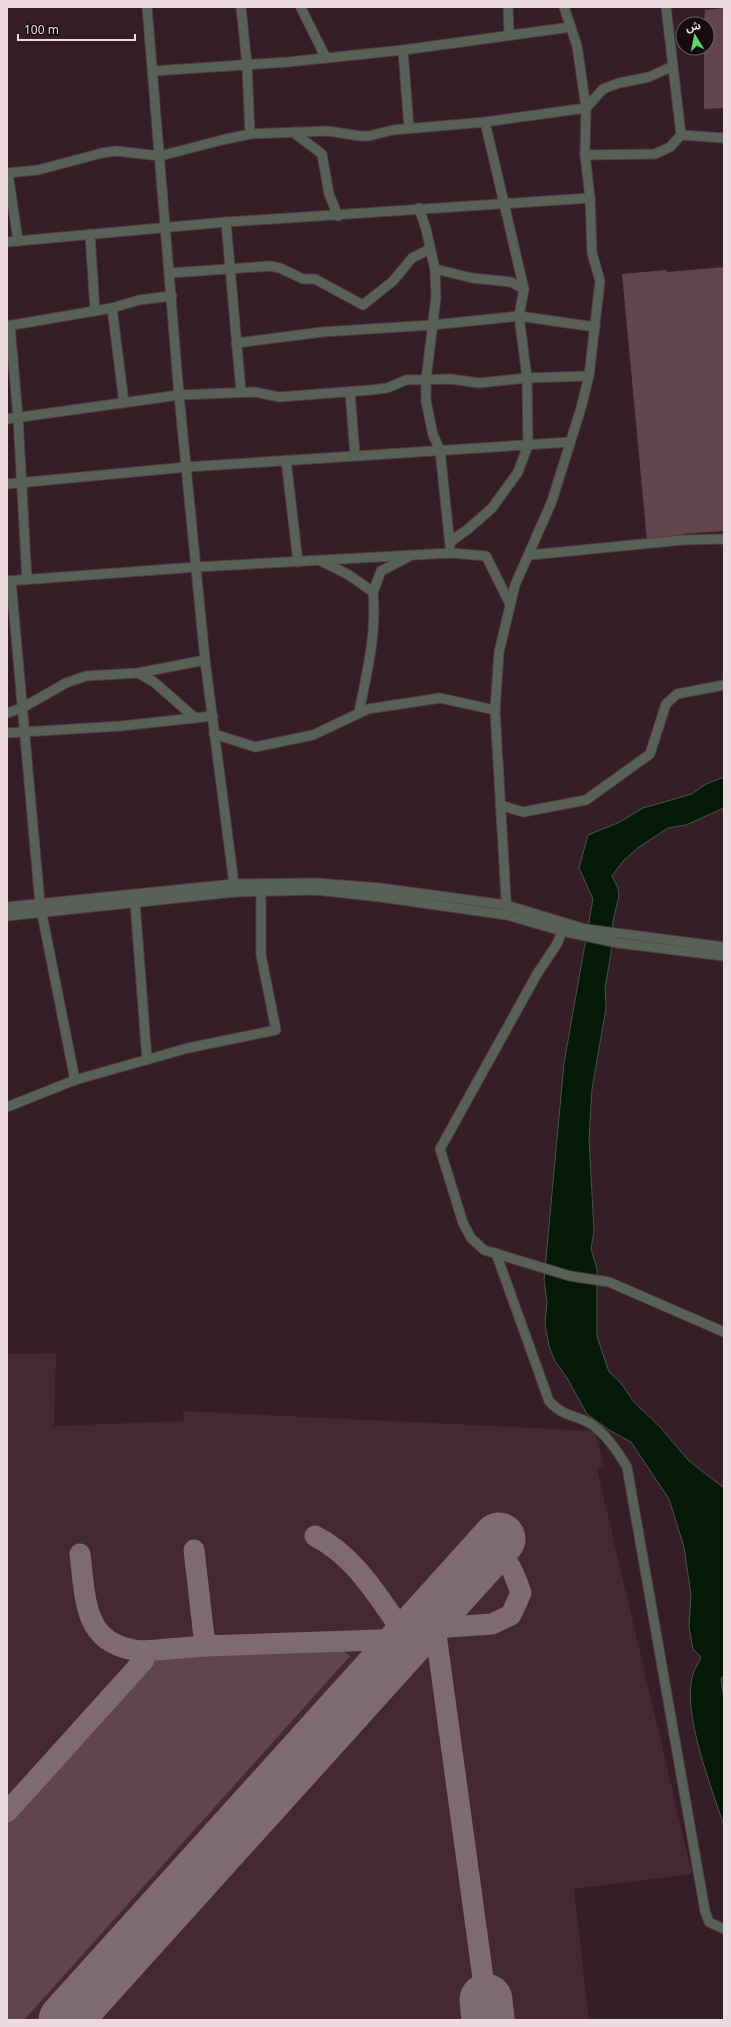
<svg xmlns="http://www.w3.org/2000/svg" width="731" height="2027" viewBox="0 0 731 2027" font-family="'Noto Sans','Noto Sans Arabic',sans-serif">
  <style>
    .built { fill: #462734 }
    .green { fill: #624350 }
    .water { fill: #041906; stroke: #495348 }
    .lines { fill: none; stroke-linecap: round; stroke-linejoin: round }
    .taxiway { stroke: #7e6a72; stroke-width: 21 }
    .runway { stroke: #7e6a72; stroke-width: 53 }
    .minor-casing { stroke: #533c46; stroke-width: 11 }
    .minor { stroke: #586158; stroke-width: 9 }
  </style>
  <rect width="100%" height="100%" fill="#361e28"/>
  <!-- built -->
  <path class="built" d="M 56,1353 L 54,1426 L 184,1421 L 183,1411 L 595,1431 L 604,1466 L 597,1469 L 692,1874 L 574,1889 L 589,2020 L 7,2020 L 7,1354 Z"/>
  <!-- green -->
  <g class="green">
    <path d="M 724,8 L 724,108 L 704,109 L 704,48 L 707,48 L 707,24 L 704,24 L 705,10 Z"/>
    <path d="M 724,267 L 724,531 L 682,534 L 682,537 L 647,541 L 622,274 L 666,270 L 667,272 Z"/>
    <path d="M 335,1649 L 344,1651 L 350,1656 L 24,2020 L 7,2020 L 7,1819 L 120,1693 L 155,1659 Z"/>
  </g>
  <!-- water -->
  <path class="water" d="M 724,777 L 724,808 L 686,825 L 668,828 L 639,847 L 624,860 L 612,876 L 618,888 L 619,896 L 613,921 L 611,953 L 605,988 L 606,1008 L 592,1089 L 589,1138 L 594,1231 L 591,1249 L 597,1269 L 597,1336 L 609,1372 L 620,1382 L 634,1402 L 660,1427 L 689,1461 L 724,1488 L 724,1676 L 721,1678 L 724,1700 L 724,1826 C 712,1789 681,1711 693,1674 C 695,1668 699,1663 701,1657 L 693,1649 L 689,1627 L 691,1595 L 684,1547 L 669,1499 L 631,1442 L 609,1430 L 587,1414 L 567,1378 L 555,1361 L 549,1346 L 545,1324 L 547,1302 L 544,1280 L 564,1063 L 593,899 L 579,868 L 588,835 L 620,822 L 643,808 L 692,794 L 706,784 Z"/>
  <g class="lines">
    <!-- taxiway -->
    <g class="taxiway">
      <path d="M 315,1536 C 357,1557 381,1602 408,1639"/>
      <path d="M 433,1612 L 486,2000"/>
      <path d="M 205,1646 L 408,1639 L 434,1628 L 492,1624 L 511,1615 L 521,1593 C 513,1571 511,1559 488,1551"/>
      <path d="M 144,1651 L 205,1646 L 194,1550"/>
      <path d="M 7,1812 L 144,1660 L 144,1651 C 83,1647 86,1602 80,1554"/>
    </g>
    <!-- runway -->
    <g class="runway">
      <path d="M 486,2000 L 488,2020"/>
      <path d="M 65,2020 L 499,1539"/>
    </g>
    <!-- minor casing -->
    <g class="minor-casing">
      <g id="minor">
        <path d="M 147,7 L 179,395 L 205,660 L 235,892"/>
        <path d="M 241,7 L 247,65 L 250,134"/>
        <path d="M 508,7 L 509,35"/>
        <path d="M 301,8 L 326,58"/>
        <path d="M 403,50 L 409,128"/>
        <path d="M 153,71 L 288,62 L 403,50 L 571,27"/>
        <path d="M 293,132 L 322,154 L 329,194 L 338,216"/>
        <path d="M 681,135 L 724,138"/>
        <path d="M 585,155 L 655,154 L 670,147 L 681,135 L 666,7"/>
        <path d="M 7,173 L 38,170 L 102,153 L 116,151 L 160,156 L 222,140 L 250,134 L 328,131 L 360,136 L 369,136 L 393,130 L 485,122 L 586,108 L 603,89 L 619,83 L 649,77 L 673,66"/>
        <path d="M 8,173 L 18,241"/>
        <path d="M 419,208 L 426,229 L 435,269 L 436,297 L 426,380 L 426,401 L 433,435 L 440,450 L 450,546"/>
        <path d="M 226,222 L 241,392"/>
        <path d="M 90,234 L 95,311"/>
        <path d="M 7,242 L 226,222 L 590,198"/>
        <path d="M 170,273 L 270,266 L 280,268 L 303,279 L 315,279 L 363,305 L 393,281 L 412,258 L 430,249 L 435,269 L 472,278 L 511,282 L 524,289"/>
        <path d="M 112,308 L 124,403"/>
        <path d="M 10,325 L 18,418 L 27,580"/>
        <path d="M 7,326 L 112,308 L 139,300 L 172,296"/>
        <path d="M 236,343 L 322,332 L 432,325 L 519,316 L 595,327"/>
        <path d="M 350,392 L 355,455"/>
        <path d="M 7,419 L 179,395 L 254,392 L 279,397 L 371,390 L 387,388 L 406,380 L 451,379 L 479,383 L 527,378 L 589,376"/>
        <path d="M 286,460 L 298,562"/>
        <path d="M 7,484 L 187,467 L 570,442"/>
        <path d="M 450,542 L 468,529 L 492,508 L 518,472 L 528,445 L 527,378 L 519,316 L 524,289 L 485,122"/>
        <path d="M 530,555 L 683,540 L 724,539"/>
        <path d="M 321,561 L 349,575 L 373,592 C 377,632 367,673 359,712"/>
        <path d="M 7,581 L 197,567 L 451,553 L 486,556 L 510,604"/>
        <path d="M 11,581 L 40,904 L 75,1080"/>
        <path d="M 373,592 L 381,571 L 408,557"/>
        <path d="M 138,673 L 154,682 L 195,718"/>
        <path d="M 7,713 L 22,708 L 66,683 L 86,676 L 138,673 L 205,660"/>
        <path d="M 7,733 L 121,726 L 213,716"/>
        <path d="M 214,734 L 255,747 L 313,735 L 368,709 L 440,698 L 495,710"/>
        <path d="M 500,805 L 523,812 L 586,800 L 650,754 L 666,704 L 677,694 L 724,685"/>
        <path d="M 135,902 L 147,1060"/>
        <path d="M 7,907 L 234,884 L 317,883 L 380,888 L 506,905 L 585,929 L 724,947"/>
        <path d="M 507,915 L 495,710 L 499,652 L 515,585 L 552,501 L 581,408 L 589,376 L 600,281 L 592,253 L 590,198 L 585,155 L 586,108 L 577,46 L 564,7"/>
        <path d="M 7,916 L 235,892 L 316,890 L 380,897 L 507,915 L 562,931 L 618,943 L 724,956"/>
        <path d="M 562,931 L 557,944 L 537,974 L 440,1149 L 463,1223 L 471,1238 L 484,1250 L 570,1276 L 609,1282 L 724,1332"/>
        <path d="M 7,1107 L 75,1080 L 188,1048 L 276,1030 L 261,955 L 261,892"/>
        <path d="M 496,1253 L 549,1401 C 565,1419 578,1414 594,1426 C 608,1437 618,1452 627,1467 L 705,1911 L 709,1922 L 724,1929"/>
      </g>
    </g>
    <!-- minor -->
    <use href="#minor" class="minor"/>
  </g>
  <!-- border -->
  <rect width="731" height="2027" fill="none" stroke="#ebdbe1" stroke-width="16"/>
  <!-- north arrow -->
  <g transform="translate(695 36) rotate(350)"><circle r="19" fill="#160b10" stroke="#6b5e64"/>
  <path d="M0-3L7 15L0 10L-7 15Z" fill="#5dd56c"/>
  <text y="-6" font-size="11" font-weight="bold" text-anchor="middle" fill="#ebdbe1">ش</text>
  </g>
  <!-- scale -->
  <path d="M18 34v6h117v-6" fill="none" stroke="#ebdbe1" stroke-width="2"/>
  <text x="24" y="34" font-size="12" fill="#ebdbe1" stroke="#160b10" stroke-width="3" paint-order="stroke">100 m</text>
</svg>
